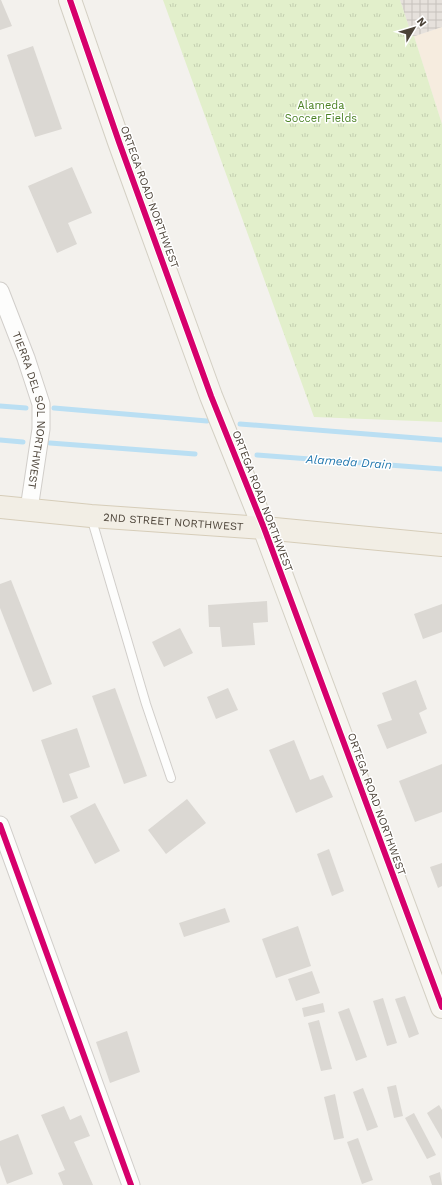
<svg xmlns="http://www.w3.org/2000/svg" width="442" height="1185" viewBox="0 0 442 1185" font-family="'Work Sans',sans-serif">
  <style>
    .commercial { fill: #f6ecdf }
    .industrial { fill: url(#industrial-grid) }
    .park { fill: url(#park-tufts) }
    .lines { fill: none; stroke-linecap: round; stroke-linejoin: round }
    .stream { stroke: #badff3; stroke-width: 5 }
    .building { fill: #dbd8d3 }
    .lane-casing { stroke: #d1ceca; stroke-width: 10 }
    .street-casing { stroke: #d1ceca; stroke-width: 19 }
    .secondary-casing { stroke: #d4d0c4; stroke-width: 24 }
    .primary-casing { stroke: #d6cdb9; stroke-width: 24 }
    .lane { stroke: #fdfdfc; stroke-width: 8 }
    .street { stroke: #fdfdfc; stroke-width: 17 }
    .secondary { stroke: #f7f5f0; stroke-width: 22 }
    .primary { stroke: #f2eee5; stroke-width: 22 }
    .cycleway-casing { stroke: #fff; stroke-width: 8 }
    .cycleway { stroke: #d6006c; stroke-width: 6 }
    .labels { text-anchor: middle; stroke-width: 3; stroke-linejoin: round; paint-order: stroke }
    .park-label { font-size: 11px; fill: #4b8224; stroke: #fff }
    .street-label { font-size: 11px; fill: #4b4237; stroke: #fff }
    .water-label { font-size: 12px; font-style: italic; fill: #2479af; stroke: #fff }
  </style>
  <defs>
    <pattern id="industrial-grid" width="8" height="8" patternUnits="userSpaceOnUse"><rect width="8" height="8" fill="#e6e1dc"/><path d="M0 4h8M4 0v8" fill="none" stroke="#c7c2bd"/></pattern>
    <pattern id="park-tufts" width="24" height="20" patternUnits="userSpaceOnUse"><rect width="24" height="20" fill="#e2efcb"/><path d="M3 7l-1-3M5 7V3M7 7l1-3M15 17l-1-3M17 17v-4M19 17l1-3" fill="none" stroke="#c3ceaf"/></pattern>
  </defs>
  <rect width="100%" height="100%" fill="#f3f1ed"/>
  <!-- commercial -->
  <path class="commercial" d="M 442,27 L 442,124 L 414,36 Z"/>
  <!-- industrial -->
  <path class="industrial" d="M 400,0 L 442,0 L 442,27 L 412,37 Z"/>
  <!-- park -->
  <path class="park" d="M 163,0 L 400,0 L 412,36 L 414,36 L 442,124 L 442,422 L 314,417 Z"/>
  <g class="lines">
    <!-- stream -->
    <g class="stream">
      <path d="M 0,406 L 26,408"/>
      <path d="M 54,408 L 207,421"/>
      <path d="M 240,424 L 442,440"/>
      <path d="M 0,440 L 23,442"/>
      <path d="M 50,443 L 195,454"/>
      <path d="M 257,455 L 442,469"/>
    </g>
  </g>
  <!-- building -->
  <g class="building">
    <path d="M 0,0 L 1,0 L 12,26 L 0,30 Z"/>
    <path d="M 33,46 L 62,129 L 35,137 L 7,55 Z"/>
    <path d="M 72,167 L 92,213 L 68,223 L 77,244 L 57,253 L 28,186 Z"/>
    <path d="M 11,580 L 52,684 L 33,692 L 0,608 L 0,584 Z"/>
    <path d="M 267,601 L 268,622 L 253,623 L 255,645 L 222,647 L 220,627 L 209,627 L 208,605 Z"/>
    <path d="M 442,604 L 442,632 L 423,639 L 414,614 Z"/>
    <path d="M 180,628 L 193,653 L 164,667 L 152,642 Z"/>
    <path d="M 416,680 L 427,709 L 419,713 L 427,733 L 387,749 L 377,725 L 392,720 L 382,693 Z"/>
    <path d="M 115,688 L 147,776 L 124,784 L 92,696 Z"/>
    <path d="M 228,688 L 238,710 L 216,719 L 207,697 Z"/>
    <path d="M 77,728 L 90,767 L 69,774 L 78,798 L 63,803 L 41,740 Z"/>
    <path d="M 294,740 L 310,780 L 323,775 L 333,797 L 296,813 L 269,750 Z"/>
    <path d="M 442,764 L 442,812 L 415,822 L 399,781 Z"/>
    <path d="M 187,799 L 206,823 L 166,854 L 148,830 Z"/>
    <path d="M 95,803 L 120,851 L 95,864 L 70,816 Z"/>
    <path d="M 329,849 L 344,891 L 332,896 L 317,854 Z"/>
    <path d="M 442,863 L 442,886 L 438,888 L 430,867 Z"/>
    <path d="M 225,908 L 230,922 L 184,937 L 179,923 Z"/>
    <path d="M 298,926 L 311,966 L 276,978 L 262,939 Z"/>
    <path d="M 312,971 L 320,993 L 296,1001 L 288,979 Z"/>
    <path d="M 405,996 L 419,1034 L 409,1038 L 395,999 Z"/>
    <path d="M 383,998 L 397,1043 L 387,1046 L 373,1001 Z"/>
    <path d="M 323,1003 L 325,1012 L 304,1017 L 302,1008 Z"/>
    <path d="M 349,1008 L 367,1057 L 356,1061 L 338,1012 Z"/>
    <path d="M 319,1020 L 332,1069 L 321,1071 L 308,1023 Z"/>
    <path d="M 127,1031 L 140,1072 L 110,1083 L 96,1042 Z"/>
    <path d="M 396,1085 L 403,1116 L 394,1118 L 387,1087 Z"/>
    <path d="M 363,1088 L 378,1127 L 367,1131 L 353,1092 Z"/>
    <path d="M 335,1094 L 344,1138 L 334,1140 L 324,1097 Z"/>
    <path d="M 439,1105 L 442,1110 L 442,1139 L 427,1113 Z"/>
    <path d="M 64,1106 L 70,1120 L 81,1115 L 90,1136 L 74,1142 L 93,1185 L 63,1185 L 58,1173 L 65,1170 L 41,1115 Z"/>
    <path d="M 414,1113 L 436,1155 L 427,1159 L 405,1118 Z"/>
    <path d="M 18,1134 L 33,1174 L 7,1184 L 0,1165 L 0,1141 Z"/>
    <path d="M 358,1138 L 373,1180 L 362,1184 L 347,1142 Z"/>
    <path d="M 440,1172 L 442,1185 L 432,1185 L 429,1176 Z"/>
  </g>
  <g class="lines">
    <!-- lane casing -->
    <g class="lane-casing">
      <path id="lane" d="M 91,517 L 146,704 L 171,778"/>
    </g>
    <!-- street casing -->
    <g class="street-casing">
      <g id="street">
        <path id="s1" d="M 0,291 L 26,358 L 41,404 L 41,429 L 29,509"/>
        <path d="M 0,825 L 131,1185"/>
      </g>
    </g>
    <!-- secondary casing -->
    <g class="secondary-casing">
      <path id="secondary" d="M 70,0 L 119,142 L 211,396 L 264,528 L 442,1007"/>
    </g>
    <!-- primary casing -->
    <g class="primary-casing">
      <g id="primary">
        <path id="s2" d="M 0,507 L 91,516 L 264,528 L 442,545"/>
      </g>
    </g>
    <!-- lane -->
    <use href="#lane" class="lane"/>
    <!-- street -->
    <use href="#street" class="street"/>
    <!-- secondary -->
    <use href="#secondary" class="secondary"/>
    <!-- primary -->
    <use href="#primary" class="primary"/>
    <!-- cycleway casing -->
    <g class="cycleway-casing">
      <g id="cycleway">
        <path d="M 70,0 L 119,142 L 211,396 L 264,528 L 442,1007"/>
        <path d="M 0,825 L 131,1185"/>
      </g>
    </g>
    <!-- cycleway -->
    <use href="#cycleway" class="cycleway"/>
  </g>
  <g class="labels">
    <!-- park labels -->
    <g class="park-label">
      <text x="321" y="109">Alameda<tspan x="321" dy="13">Soccer Fields</tspan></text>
    </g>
    <!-- street labels -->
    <g class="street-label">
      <text transform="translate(150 197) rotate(70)" y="4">ORTEGA ROAD NORTHWEST</text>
      <text dy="4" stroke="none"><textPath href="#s1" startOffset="125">TIERRA DEL SOL NORTHWEST</textPath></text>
      <text transform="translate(263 501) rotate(69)" y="4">ORTEGA ROAD NORTHWEST</text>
      <text dy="4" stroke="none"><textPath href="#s2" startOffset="174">2ND STREET NORTHWEST</textPath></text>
      <text transform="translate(377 804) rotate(70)" y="4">ORTEGA ROAD NORTHWEST</text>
    </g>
    <!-- water labels -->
    <g class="water-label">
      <text transform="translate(349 462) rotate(4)" y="4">Alameda Drain</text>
    </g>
  </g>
  <!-- north arrow -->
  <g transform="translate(414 28) rotate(52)" stroke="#ffffff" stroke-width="3" paint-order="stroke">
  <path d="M0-3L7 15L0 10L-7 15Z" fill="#4b4237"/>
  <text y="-6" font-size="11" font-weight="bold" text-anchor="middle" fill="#4b4237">N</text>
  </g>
</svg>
